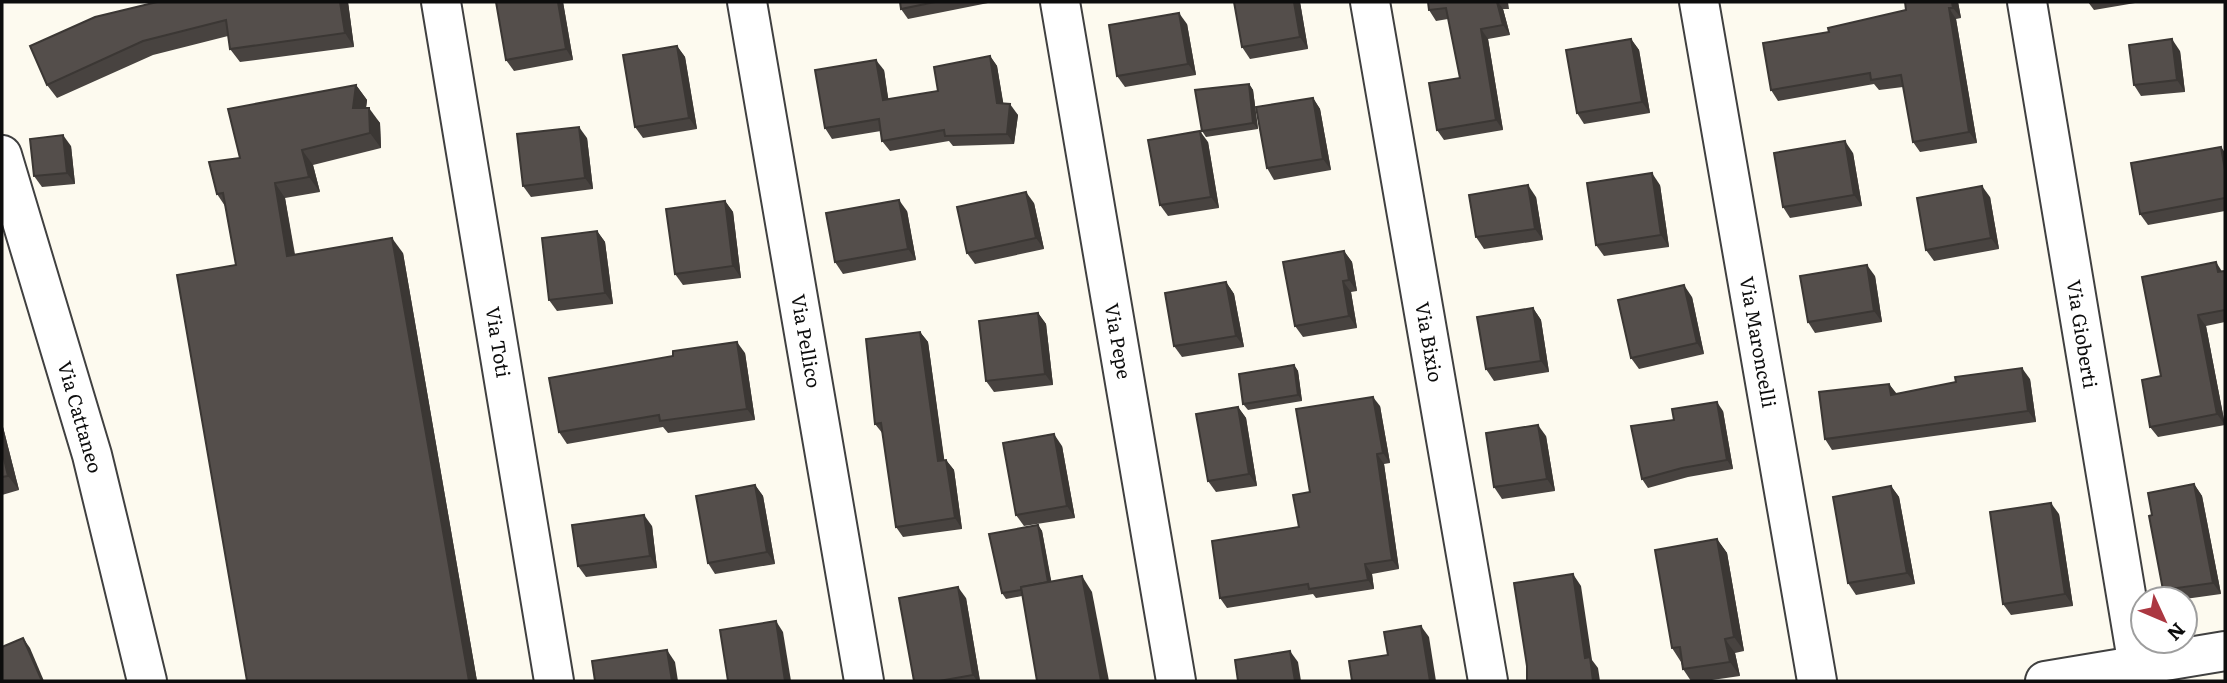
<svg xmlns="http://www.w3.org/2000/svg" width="2227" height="683" viewBox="0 0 2227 683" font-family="Literata,serif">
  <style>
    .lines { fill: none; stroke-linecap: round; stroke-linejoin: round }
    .minor-casing { stroke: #404040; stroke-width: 42 }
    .minor { stroke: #fff; stroke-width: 38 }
    .wall { fill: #484340 }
    .shaded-wall { fill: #3b3734 }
    .building { fill: #544e4b; stroke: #3b3734; stroke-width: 2 }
    .labels { text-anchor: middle; stroke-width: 7; stroke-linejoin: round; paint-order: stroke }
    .street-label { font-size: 19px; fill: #0d0d0d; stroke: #fff }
  </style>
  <rect width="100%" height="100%" fill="#fdfaef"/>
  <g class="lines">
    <!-- minor casing -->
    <g class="minor-casing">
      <g id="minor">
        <path d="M 441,2 L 554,681"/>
        <path d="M 747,2 L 864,681"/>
        <path d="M 1060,2 L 1176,681"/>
        <path d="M 1370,2 L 1488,681"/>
        <path d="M 1699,2 L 1817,681"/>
        <path d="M 2027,2 L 2138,666"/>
        <path d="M 2,155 L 92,455 L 147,681"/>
        <path d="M 2045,681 L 2225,651"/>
      </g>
    </g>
    <!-- minor -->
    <use href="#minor" class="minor"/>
  </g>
  <!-- wall -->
  <g class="wall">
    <path d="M 157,2 L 348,2 L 354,47 L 240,62 L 230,49 L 228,36 L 153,55 L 57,98 L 47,85 Z"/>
    <path d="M 563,2 L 573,60 L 514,71 L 506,60 Z"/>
    <path d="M 900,2 L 993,2 L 908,19 L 901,9 Z"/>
    <path d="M 1234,2 L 1300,2 L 1308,49 L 1250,59 L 1242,47 Z"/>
    <path d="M 1428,2 L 1508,2 L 1509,9 L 1503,9 L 1510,35 L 1488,39 L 1503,130 L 1444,140 L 1437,130 L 1460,78 L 1448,19 L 1436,21 L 1429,10 Z"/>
    <path d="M 1958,2 L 1961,18 L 1956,19 L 1977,143 L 1920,152 L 1913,142 L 1903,87 L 1879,90 L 1874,84 L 1778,101 L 1771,90 L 1829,32 Z"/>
    <path d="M 2088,2 L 2141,2 L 2094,10 Z"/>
    <path d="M 1187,24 L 1196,75 L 1125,87 L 1117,76 Z"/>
    <path d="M 1631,39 L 1639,50 L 1650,113 L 1584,124 L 1577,113 Z"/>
    <path d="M 677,46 L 685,57 L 697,129 L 643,138 L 635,127 Z"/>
    <path d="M 2180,51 L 2185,92 L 2141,96 L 2134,85 Z"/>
    <path d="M 990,56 L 997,66 L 1003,103 L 1018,115 L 1014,144 L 953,146 L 949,141 L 890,151 L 882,141 L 881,131 L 832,139 L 825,128 L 884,70 L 888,99 L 938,91 Z"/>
    <path d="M 1249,84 L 1253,90 L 1258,129 L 1206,137 L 1202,131 Z"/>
    <path d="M 356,85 L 367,100 L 366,108 L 380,123 L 381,148 L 313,165 L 320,192 L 285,198 L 295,254 L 403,253 L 477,681 L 247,681 L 236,265 L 225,206 L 217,194 L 240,158 Z"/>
    <path d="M 1313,98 L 1320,109 L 1331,170 L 1274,180 L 1267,168 Z"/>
    <path d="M 587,138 L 593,189 L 531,197 L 523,186 Z"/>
    <path d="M 1208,142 L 1219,208 L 1168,216 L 1160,205 Z"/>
    <path d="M 71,146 L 75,184 L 42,187 L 34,176 Z"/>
    <path d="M 2221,147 L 2225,153 L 2225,211 L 2148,225 L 2140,214 Z"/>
    <path d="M 1853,153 L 1862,206 L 1790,218 L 1783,207 Z"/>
    <path d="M 1660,185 L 1669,247 L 1604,256 L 1596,245 Z"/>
    <path d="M 1536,197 L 1543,240 L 1484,249 L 1476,237 Z"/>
    <path d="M 1990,197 L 1999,249 L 1934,261 L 1926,250 Z"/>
    <path d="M 725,201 L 733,212 L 741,278 L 683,285 L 675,274 Z"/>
    <path d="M 1034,203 L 1044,249 L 975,264 L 967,253 Z"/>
    <path d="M 907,211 L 916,260 L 843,274 L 835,262 Z"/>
    <path d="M 597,231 L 605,242 L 613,304 L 557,311 L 549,300 Z"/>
    <path d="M 1344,251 L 1352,262 L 1357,291 L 1351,292 L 1357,328 L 1303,337 L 1295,326 Z"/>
    <path d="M 2222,271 L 2225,271 L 2225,322 L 2206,326 L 2225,425 L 2158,437 L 2150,427 L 2161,376 Z"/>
    <path d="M 1875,276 L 1882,322 L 1815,333 L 1808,322 Z"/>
    <path d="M 1226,282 L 1234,294 L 1244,347 L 1182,357 L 1174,346 Z"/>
    <path d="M 1692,297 L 1704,354 L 1639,369 L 1631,358 Z"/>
    <path d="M 1533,308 L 1541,320 L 1549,372 L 1494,381 L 1486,369 Z"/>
    <path d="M 1038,313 L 1046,324 L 1053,385 L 994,392 L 986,381 Z"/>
    <path d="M 920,332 L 928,342 L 944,460 L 946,460 L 954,470 L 962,529 L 903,537 L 896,527 L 883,434 L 875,424 Z"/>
    <path d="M 745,353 L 755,420 L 668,433 L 663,427 L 567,444 L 559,432 Z"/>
    <path d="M 1294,365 L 1298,371 L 1302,401 L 1248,410 L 1243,404 Z"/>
    <path d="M 2030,379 L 2036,422 L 1832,450 L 1825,439 L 1889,384 L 1897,394 Z"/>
    <path d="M 1380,406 L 1390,463 L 1384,464 L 1399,569 L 1372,574 L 1374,589 L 1316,598 L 1313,594 L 1227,608 L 1220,598 L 1299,527 L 1310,492 Z"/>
    <path d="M 1238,407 L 1246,418 L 1257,486 L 1216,492 L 1208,481 Z"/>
    <path d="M 1723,411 L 1733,469 L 1688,477 L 1648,488 L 1642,479 L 1674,420 Z"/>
    <path d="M 2,423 L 19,490 L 2,495 Z"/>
    <path d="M 1546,436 L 1555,491 L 1502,499 L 1494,487 Z"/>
    <path d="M 1062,446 L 1075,518 L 1024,526 L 1016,515 Z"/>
    <path d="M 2194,484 L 2202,496 L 2221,594 L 2185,599 L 2170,599 L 2163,590 Z"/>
    <path d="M 755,485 L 763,496 L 775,564 L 715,574 L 708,563 Z"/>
    <path d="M 1891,486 L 1899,497 L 1915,584 L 1856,595 L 1848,583 Z"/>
    <path d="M 2059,514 L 2073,606 L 2011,615 L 2003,604 Z"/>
    <path d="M 1038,525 L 1042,531 L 1051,582 L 1092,592 L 1022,596 L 1006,599 L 1002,593 Z"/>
    <path d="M 652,526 L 657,568 L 586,577 L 578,566 Z"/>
    <path d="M 1717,539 L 1727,553 L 1744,651 L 1735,653 L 1740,676 L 1705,681 L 1691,681 L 1683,669 L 1681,662 L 1672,648 Z"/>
    <path d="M 966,598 L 980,681 L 914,681 Z"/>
  </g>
  <!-- shaded-wall -->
  <g class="shaded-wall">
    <path d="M 340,2 L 348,2 L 354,47 L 345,33 Z"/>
    <path d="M 558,2 L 563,2 L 573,60 L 566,49 Z"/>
    <path d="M 1294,2 L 1300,2 L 1308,49 L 1300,37 Z"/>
    <path d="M 1497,2 L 1498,2 L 1503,9 L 1510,35 L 1503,25 Z"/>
    <path d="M 1952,2 L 1958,2 L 1961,18 L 1953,8 Z"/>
    <path d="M 1949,8 L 1956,19 L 1977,143 L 1969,132 Z"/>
    <path d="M 1179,13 L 1187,24 L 1196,75 L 1188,64 Z"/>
    <path d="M 1481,29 L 1488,39 L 1503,130 L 1496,120 Z"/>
    <path d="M 1631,39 L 1639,50 L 1650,113 L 1642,102 Z"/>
    <path d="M 2172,39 L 2180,51 L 2185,92 L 2177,80 Z"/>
    <path d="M 677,46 L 685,57 L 697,129 L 689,118 Z"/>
    <path d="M 990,56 L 997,66 L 1005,113 L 997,103 Z"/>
    <path d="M 876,60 L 884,70 L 890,110 L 883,100 Z"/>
    <path d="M 1249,84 L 1253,90 L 1258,129 L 1253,123 Z"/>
    <path d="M 356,85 L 367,100 L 364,123 L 353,108 Z"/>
    <path d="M 1313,98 L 1320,109 L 1331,170 L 1323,159 Z"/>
    <path d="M 1010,104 L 1018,115 L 1014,144 L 1007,134 Z"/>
    <path d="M 369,108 L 380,123 L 381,148 L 370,133 Z"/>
    <path d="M 579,127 L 587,138 L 593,189 L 585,178 Z"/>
    <path d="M 1200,131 L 1208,142 L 1219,208 L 1211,197 Z"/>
    <path d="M 63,135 L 71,146 L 75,184 L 67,173 Z"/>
    <path d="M 1845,141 L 1853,153 L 1862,206 L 1854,195 Z"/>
    <path d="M 2221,147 L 2225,153 L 2225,170 Z"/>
    <path d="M 302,150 L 313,165 L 320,192 L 309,177 Z"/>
    <path d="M 1652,173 L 1660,185 L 1669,247 L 1661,235 Z"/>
    <path d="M 275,183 L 285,198 L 297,271 L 287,256 Z"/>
    <path d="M 1528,185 L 1536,197 L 1543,240 L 1535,229 Z"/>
    <path d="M 1982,186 L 1990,197 L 1999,249 L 1991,238 Z"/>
    <path d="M 1026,192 L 1034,203 L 1044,249 L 1036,238 Z"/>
    <path d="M 899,200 L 907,211 L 916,260 L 908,249 Z"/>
    <path d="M 725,201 L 733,212 L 741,278 L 733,266 Z"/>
    <path d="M 597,231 L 605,242 L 613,304 L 605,293 Z"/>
    <path d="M 392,238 L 403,253 L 477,681 L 469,681 Z"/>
    <path d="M 1344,251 L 1352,262 L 1357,291 L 1349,280 Z"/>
    <path d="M 2216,262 L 2223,273 L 2218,272 Z"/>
    <path d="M 1867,265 L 1875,276 L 1882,322 L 1874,311 Z"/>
    <path d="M 1343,281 L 1351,292 L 1357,328 L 1349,316 Z"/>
    <path d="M 1226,282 L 1234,294 L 1244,347 L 1236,336 Z"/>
    <path d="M 1684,285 L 1692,297 L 1704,354 L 1697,343 Z"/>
    <path d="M 1533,308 L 1541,320 L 1549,372 L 1541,361 Z"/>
    <path d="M 1038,313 L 1046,324 L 1053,385 L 1045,374 Z"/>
    <path d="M 2198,315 L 2206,326 L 2225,425 L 2217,414 Z"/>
    <path d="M 920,332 L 928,342 L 946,472 L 938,461 Z"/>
    <path d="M 737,342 L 745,353 L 755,420 L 747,409 Z"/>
    <path d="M 1294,365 L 1298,371 L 1302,401 L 1298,395 Z"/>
    <path d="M 2022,368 L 2030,379 L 2036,422 L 2028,411 Z"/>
    <path d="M 1889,384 L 1897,395 L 1891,395 Z"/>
    <path d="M 1373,397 L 1380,406 L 1390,463 L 1383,453 Z"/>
    <path d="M 1717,402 L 1723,411 L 1733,469 L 1727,460 Z"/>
    <path d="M 1238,407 L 1246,418 L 1257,486 L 1249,474 Z"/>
    <path d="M 2,423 L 19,490 L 8,476 L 2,450 Z"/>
    <path d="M 1538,425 L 1546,436 L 1555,491 L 1547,479 Z"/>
    <path d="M 1054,434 L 1062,446 L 1075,518 L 1067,506 Z"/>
    <path d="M 1377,454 L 1384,464 L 1399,569 L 1392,560 Z"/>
    <path d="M 946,460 L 954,470 L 962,529 L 955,518 Z"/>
    <path d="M 2194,484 L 2202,496 L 2221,594 L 2213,583 Z"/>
    <path d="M 755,485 L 763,496 L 775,564 L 767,552 Z"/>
    <path d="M 1891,486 L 1899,497 L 1915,584 L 1907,573 Z"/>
    <path d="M 2051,503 L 2059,514 L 2073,606 L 2065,594 Z"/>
    <path d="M 644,515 L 652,526 L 657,568 L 650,556 Z"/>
    <path d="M 1038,525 L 1042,531 L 1053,590 L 1049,584 Z"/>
    <path d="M 1717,539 L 1727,553 L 1744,651 L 1734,637 Z"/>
    <path d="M 1365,564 L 1372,574 L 1374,589 L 1368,580 Z"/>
    <path d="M 1573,574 L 1581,586 L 1592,660 L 1598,668 L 1600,681 L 1593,681 L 1585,658 Z"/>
    <path d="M 1082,576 L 1092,592 L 1109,681 L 1101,681 Z"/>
    <path d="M 958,587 L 966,598 L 980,681 L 977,681 L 973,675 Z"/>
    <path d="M 776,621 L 783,632 L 791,681 L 785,681 Z"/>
    <path d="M 1421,626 L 1429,637 L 1436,681 L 1430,681 Z"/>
    <path d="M 23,638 L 30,648 L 44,681 L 42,681 Z"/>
    <path d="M 1725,639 L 1735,653 L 1740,676 L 1730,662 Z"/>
    <path d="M 667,650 L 675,662 L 678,681 L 672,681 Z"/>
    <path d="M 1290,651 L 1298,662 L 1301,681 L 1295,681 Z"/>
  </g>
  <!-- building -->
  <g class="building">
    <path d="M 157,2 L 340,2 L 345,33 L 230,49 L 226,20 L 143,41 L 47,85 L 30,46 L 95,17 Z"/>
    <path d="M 496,2 L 558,2 L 566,49 L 506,60 Z"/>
    <path d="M 900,2 L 935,2 L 901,9 Z"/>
    <path d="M 1234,2 L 1294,2 L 1300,37 L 1242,47 Z"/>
    <path d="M 1428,2 L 1497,2 L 1503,25 L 1481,29 L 1496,120 L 1437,130 L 1429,83 L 1460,78 L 1446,8 L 1429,10 Z"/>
    <path d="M 1905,2 L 1952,2 L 1953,8 L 1949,8 L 1969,132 L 1913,142 L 1901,75 L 1871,80 L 1870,73 L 1771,90 L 1763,43 L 1829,32 L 1828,28 L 1906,10 Z"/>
    <path d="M 1179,13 L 1188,64 L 1117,76 L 1109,25 Z"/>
    <path d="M 1631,39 L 1642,102 L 1577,113 L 1566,50 Z"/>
    <path d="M 2172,39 L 2177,80 L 2134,85 L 2129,45 Z"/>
    <path d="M 677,46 L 689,118 L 635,127 L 623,55 Z"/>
    <path d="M 990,56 L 997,103 L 1010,104 L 1007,134 L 945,136 L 944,130 L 882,141 L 879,119 L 825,128 L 815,70 L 876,60 L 883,100 L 938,91 L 934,67 Z"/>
    <path d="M 1249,84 L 1253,123 L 1202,131 L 1195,90 Z"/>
    <path d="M 356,85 L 353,108 L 369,108 L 370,133 L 302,150 L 309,177 L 275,183 L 287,256 L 392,238 L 469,681 L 247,681 L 177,275 L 236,265 L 223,193 L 217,194 L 209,162 L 240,158 L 228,109 Z"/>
    <path d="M 1313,98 L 1323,159 L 1267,168 L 1256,107 Z"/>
    <path d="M 579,127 L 585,178 L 523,186 L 517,134 Z"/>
    <path d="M 1200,131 L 1211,197 L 1160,205 L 1148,140 Z"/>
    <path d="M 63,135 L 67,173 L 34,176 L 30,139 Z"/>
    <path d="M 1845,141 L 1854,195 L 1783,207 L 1774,153 Z"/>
    <path d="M 2221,147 L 2225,170 L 2225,198 L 2140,214 L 2131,163 Z"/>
    <path d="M 1652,173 L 1661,235 L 1596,245 L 1587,183 Z"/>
    <path d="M 1528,185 L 1535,229 L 1476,237 L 1469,195 Z"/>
    <path d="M 1982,186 L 1991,238 L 1926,250 L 1917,198 Z"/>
    <path d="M 1026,192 L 1036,238 L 967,253 L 957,207 Z"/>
    <path d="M 899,200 L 908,249 L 835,262 L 826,213 Z"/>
    <path d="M 725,201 L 733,266 L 675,274 L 666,209 Z"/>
    <path d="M 597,231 L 605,293 L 549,300 L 542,238 Z"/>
    <path d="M 1344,251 L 1349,280 L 1343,281 L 1349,316 L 1295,326 L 1283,262 Z"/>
    <path d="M 2216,262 L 2218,272 L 2225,271 L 2225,310 L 2198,315 L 2217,414 L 2150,427 L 2142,380 L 2161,376 L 2142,277 Z"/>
    <path d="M 1867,265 L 1874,311 L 1808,322 L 1800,276 Z"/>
    <path d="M 1226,282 L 1236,336 L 1174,346 L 1165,293 Z"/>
    <path d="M 1684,285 L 1697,343 L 1631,358 L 1618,300 Z"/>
    <path d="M 1533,308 L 1541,361 L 1486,369 L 1477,317 Z"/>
    <path d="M 1038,313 L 1045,374 L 986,381 L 979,321 Z"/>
    <path d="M 920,332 L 938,461 L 946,460 L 955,518 L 896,527 L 881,423 L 875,424 L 866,339 Z"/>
    <path d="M 737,342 L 747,409 L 660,421 L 659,415 L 559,432 L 549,378 L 673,356 L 673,351 Z"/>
    <path d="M 1294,365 L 1298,395 L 1243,404 L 1239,374 Z"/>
    <path d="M 2022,368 L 2028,411 L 1825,439 L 1819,392 L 1889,384 L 1891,395 L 1956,382 L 1955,377 Z"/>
    <path d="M 1373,397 L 1383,453 L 1377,454 L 1392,560 L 1365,564 L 1368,580 L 1309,589 L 1308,584 L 1220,598 L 1212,541 L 1299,527 L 1293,495 L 1310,492 L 1296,409 Z"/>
    <path d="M 1717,402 L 1727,460 L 1682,468 L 1642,479 L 1631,426 L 1674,420 L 1672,409 Z"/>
    <path d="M 1238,407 L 1249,474 L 1208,481 L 1196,414 Z"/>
    <path d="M 1538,425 L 1547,479 L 1494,487 L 1486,433 Z"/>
    <path d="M 1054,434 L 1067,506 L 1016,515 L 1003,443 Z"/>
    <path d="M 2,450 L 8,476 L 2,477 Z"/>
    <path d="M 2194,484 L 2213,583 L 2163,590 L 2149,516 L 2152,515 L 2148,493 Z"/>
    <path d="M 755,485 L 767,552 L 708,563 L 696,496 Z"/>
    <path d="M 1891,486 L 1907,573 L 1848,583 L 1833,497 Z"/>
    <path d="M 2051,503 L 2065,594 L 2003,604 L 1990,512 Z"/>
    <path d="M 644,515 L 650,556 L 578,566 L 572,525 Z"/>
    <path d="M 1038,525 L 1048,582 L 1021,587 L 1021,590 L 1002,593 L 989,534 Z"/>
    <path d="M 1717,539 L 1734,637 L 1725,639 L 1730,662 L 1683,669 L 1680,647 L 1672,648 L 1655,550 Z"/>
    <path d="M 1573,574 L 1585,658 L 1590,657 L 1593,681 L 1527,681 L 1527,666 L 1514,583 Z"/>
    <path d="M 1082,576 L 1101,681 L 1037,681 L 1021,587 Z"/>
    <path d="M 958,587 L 973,675 L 939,681 L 914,681 L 899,598 Z"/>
    <path d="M 776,621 L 785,681 L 728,681 L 720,630 Z"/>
    <path d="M 1421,626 L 1430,681 L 1352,681 L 1349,661 L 1388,655 L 1384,632 Z"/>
    <path d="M 23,638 L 42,681 L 2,681 L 2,647 Z"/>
    <path d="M 667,650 L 672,681 L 595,681 L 592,661 Z"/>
    <path d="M 1290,651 L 1295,681 L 1238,681 L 1235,660 Z"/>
  </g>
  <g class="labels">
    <!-- street labels -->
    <g class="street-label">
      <text transform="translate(2082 334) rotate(81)" y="7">Via Gioberti</text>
      <text transform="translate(806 341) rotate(80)" y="7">Via Pellico</text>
      <text transform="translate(1118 341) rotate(80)" y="7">Via Pepe</text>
      <text transform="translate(498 342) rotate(81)" y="7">Via Toti</text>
      <text transform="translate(1429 342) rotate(80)" y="7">Via Bixio</text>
      <text transform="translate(1758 342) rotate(80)" y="7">Via Maroncelli</text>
      <text transform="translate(80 417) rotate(74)" y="7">Via Cattaneo</text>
    </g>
  </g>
  <!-- border -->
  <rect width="2227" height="683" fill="none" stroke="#0d0d0d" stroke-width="7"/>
  <!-- north arrow -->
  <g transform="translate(2164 620) rotate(134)"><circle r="33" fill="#ffffff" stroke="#9e9e9e" stroke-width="2"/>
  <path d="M0-5L12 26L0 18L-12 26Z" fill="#ab3741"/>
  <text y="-10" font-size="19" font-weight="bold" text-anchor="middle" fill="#0d0d0d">N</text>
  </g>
</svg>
